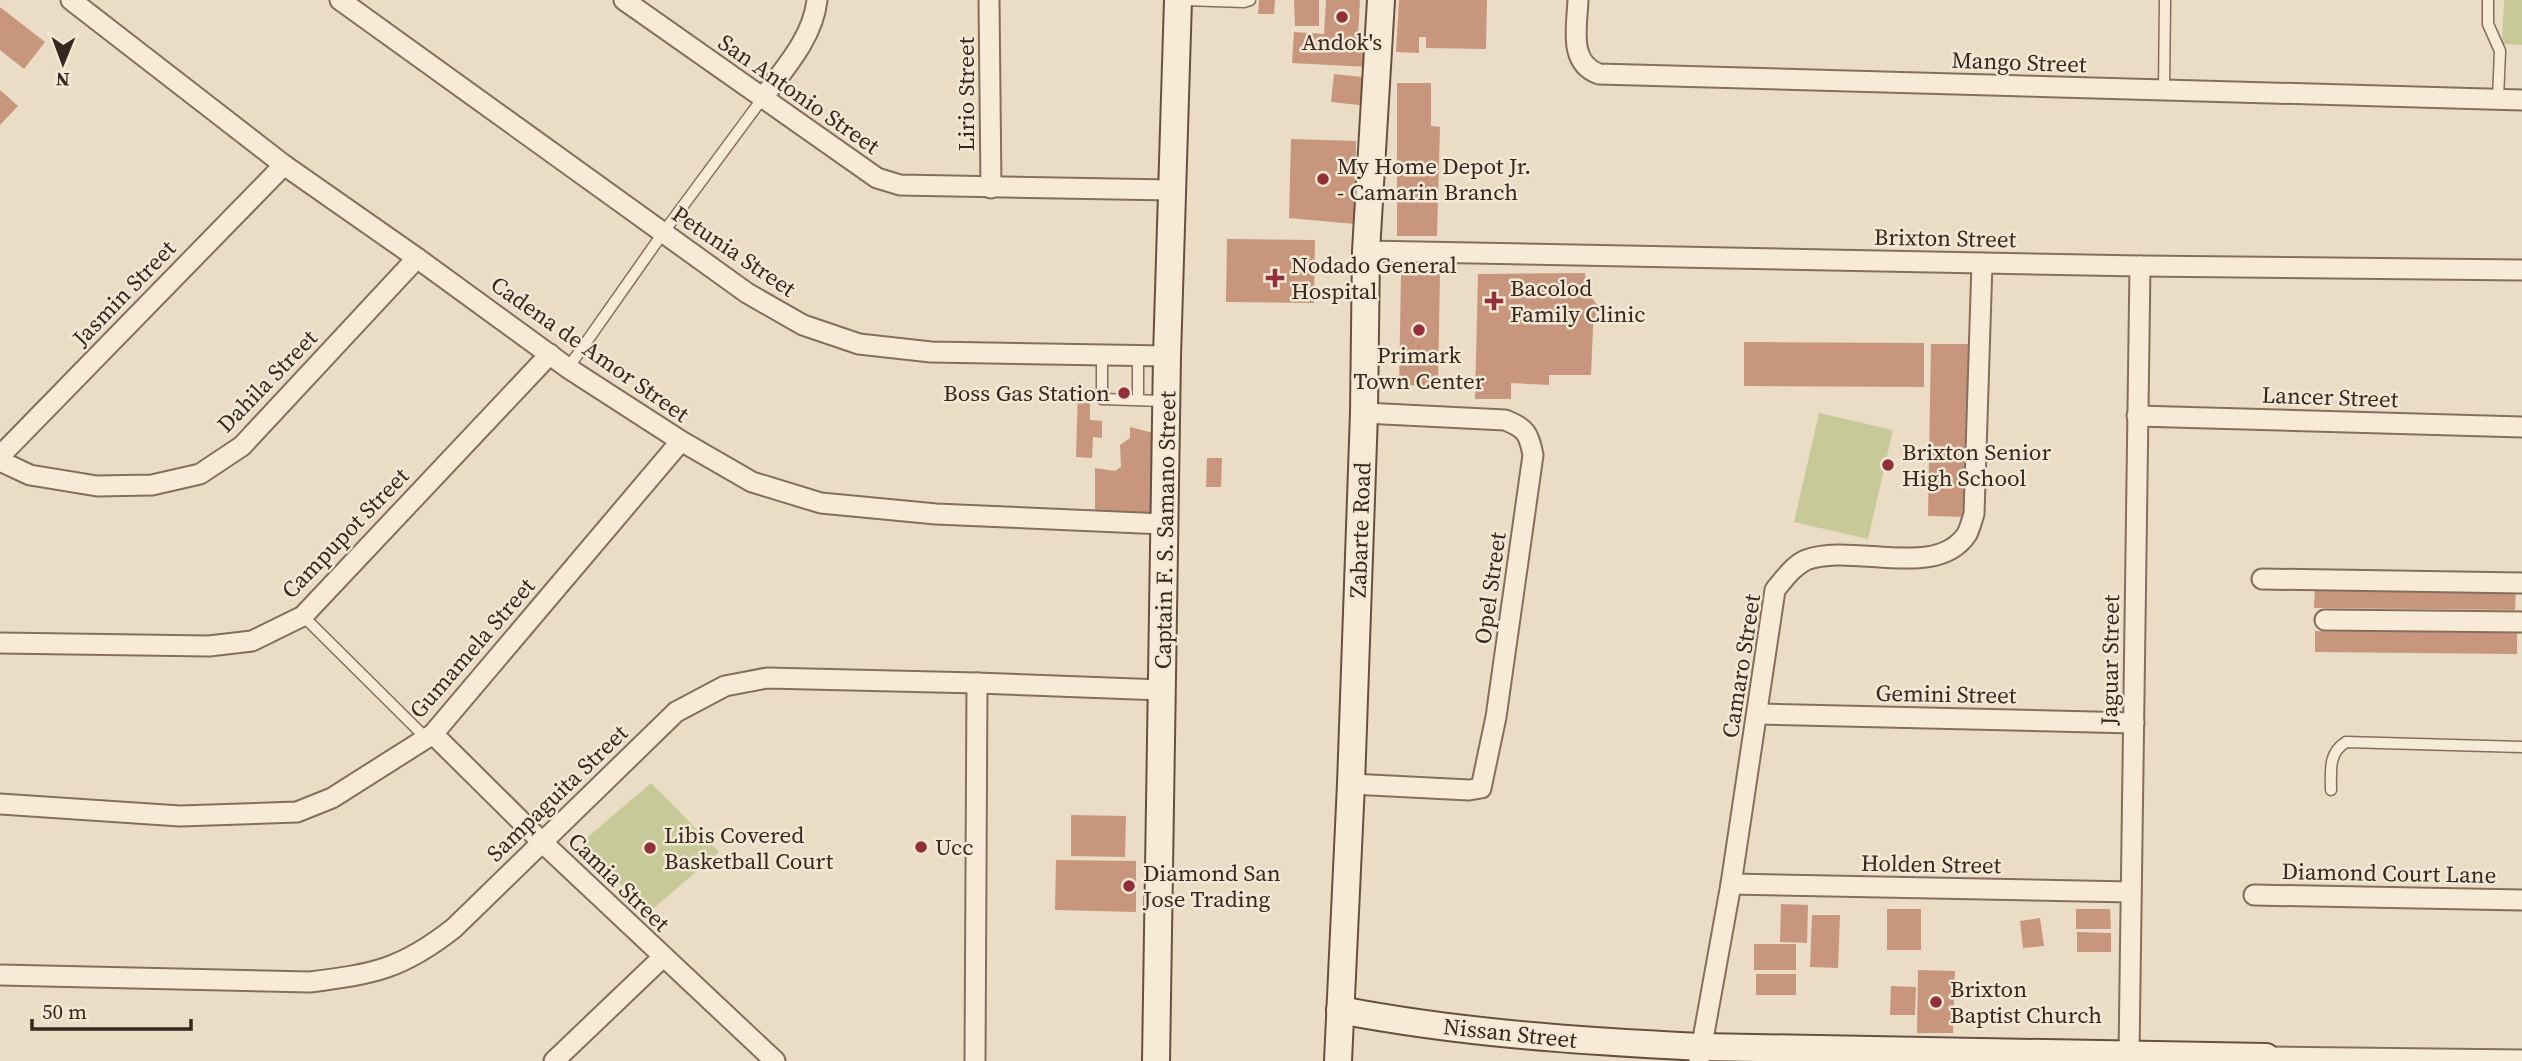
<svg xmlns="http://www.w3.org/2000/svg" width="2522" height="1061" viewBox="0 0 2522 1061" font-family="'Source Serif 4',serif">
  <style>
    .green { fill: #c7c999 }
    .building { fill: #c7967d }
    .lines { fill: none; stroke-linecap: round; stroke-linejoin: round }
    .lane-casing { stroke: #856f5c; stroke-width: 13 }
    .street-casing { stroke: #856f5c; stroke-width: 23 }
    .secondary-casing { stroke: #67503f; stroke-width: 30 }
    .lane { stroke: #f7ebd8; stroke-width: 10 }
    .street { stroke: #f7ebd8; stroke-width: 19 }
    .secondary { stroke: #f7ebd8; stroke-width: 26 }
    .poi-dot { fill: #913038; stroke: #f3e8d4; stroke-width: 2.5 }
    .labels { text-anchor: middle; stroke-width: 5; stroke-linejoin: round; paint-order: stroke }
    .poi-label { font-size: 23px; fill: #36281f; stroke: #f3e8d4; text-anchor: start }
    .street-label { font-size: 23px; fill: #36281f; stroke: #f3e8d4 }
  </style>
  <rect width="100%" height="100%" fill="#ebddc5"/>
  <!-- green -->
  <g class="green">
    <path d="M 2504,0 L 2522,0 L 2522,45 L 2502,44 Z"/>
    <path d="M 1819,413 L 1893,430 L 1868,539 L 1794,522 Z"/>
    <path d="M 651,783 L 719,852 L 648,913 L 581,843 Z"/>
  </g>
  <!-- building -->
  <g class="building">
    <path d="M 1259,0 L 1275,0 L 1274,14 L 1258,14 Z"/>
    <path d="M 1294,0 L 1319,0 L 1319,26 L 1295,26 Z"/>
    <path d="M 1326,0 L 1360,0 L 1358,37 L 1369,39 L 1369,67 L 1292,63 L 1294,32 L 1324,34 Z"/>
    <path d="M 1399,0 L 1487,0 L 1486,49 L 1426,48 L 1426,37 L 1419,37 L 1419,53 L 1396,52 Z"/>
    <path d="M 0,7 L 45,42 L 24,69 L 0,50 Z"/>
    <path d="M 1334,74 L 1372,78 L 1368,106 L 1331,102 Z"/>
    <path d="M 1397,83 L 1431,83 L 1431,126 L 1440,127 L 1437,236 L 1397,236 Z"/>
    <path d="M 0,90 L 18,106 L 0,125 Z"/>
    <path d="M 1291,139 L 1356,141 L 1355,224 L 1289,218 Z"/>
    <path d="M 1227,239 L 1315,240 L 1314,303 L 1226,302 Z"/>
    <path d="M 1440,273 L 1438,386 L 1399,385 L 1401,275 Z"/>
    <path d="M 1585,273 L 1587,291 L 1598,306 L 1593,327 L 1591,375 L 1549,375 L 1549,385 L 1511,383 L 1511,399 L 1475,399 L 1478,274 Z"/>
    <path d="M 1744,342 L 1924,343 L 1924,387 L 1744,386 Z"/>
    <path d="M 1931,344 L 1972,344 L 1969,517 L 1928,516 Z"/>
    <path d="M 1078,389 L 1090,390 L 1090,420 L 1102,421 L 1102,438 L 1093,437 L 1092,458 L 1076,457 Z"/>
    <path d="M 1130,427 L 1149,432 L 1167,431 L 1152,512 L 1095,512 L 1095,468 L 1115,471 L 1121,467 L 1120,445 L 1130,438 Z"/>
    <path d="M 1207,458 L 1222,458 L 1221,487 L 1206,487 Z"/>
    <path d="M 2315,588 L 2516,590 L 2515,610 L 2314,608 Z"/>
    <path d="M 2315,631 L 2517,633 L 2517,654 L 2315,652 Z"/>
    <path d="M 1071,815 L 1126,816 L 1125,857 L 1071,856 Z"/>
    <path d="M 1056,860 L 1136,861 L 1136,912 L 1055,910 Z"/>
    <path d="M 1781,904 L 1808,905 L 1807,943 L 1780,942 Z"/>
    <rect x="1887" y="909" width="34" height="41"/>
    <path d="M 2076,909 L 2110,909 L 2111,929 L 2076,929 Z"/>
    <path d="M 1812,915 L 1840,915 L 1838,968 L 1810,967 Z"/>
    <path d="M 2040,918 L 2044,946 L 2023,948 L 2020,921 Z"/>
    <path d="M 2077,932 L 2111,933 L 2111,952 L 2077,952 Z"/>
    <rect x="1754" y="944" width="42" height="26"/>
    <path d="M 1918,970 L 1955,971 L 1953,1033 L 1917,1033 Z"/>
    <rect x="1756" y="974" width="40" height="21"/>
    <path d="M 1891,986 L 1916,987 L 1915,1015 L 1890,1015 Z"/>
  </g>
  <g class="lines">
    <!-- lane casing -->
    <g class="lane-casing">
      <g id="lane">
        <path d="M 1184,0 L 1244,2 L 1250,0"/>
        <path d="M 2488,0 L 2488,24 L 2500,51 L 2498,99"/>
        <path d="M 2164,90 L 2165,0"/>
        <path d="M 1102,356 L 1102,399 L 1163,401"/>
        <path d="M 1138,356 L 1138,400"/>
        <path d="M 568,368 L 663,233 L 762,99"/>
        <path d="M 303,616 L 426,738"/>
        <path d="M 2331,790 C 2331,771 2328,753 2346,742 L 2522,747"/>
      </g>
    </g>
    <!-- street casing -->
    <g class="street-casing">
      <g id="street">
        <path d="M 71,0 L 284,165 L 417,258 L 568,368 L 681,441 L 752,482 L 821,503 L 936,514 L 1164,524"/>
        <path d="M 340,0 L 747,293 L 803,325 L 859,344 L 931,352 L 1167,356"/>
        <path d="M 624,0 L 877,178 L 900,185 L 1171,190"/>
        <path d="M 989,0 L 991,188"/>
        <path d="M 1578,0 C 1577,27 1568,63 1599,74 L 2522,100"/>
        <path d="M 762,99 C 784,69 813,38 817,0"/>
        <path d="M 1366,251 L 2140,266 L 2522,270"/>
        <path d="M 2137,416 L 2522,427"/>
        <path d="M 0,456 L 284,165"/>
        <path d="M 0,461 L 30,475 L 97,486 L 152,485 L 200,474 L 242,446 L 417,258"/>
        <path d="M 2262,579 L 2522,583"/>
        <path d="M 2325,620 L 2522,622"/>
        <path d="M 0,643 L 209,646 L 252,641 L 303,616 L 550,354"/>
        <path d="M 1758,714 L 2134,723"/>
        <path d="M 433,734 L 542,842 L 775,1061"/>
        <path d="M 1351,784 L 1469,790 L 1481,788 L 1496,717 L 1533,455 C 1529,434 1526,428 1505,420 L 1364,413"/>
        <path d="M 0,804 L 180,816 L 297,812 L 332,798 L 433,734 L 681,441"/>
        <path d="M 1731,884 L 2131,892"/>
        <path d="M 2254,895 L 2522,900"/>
        <path d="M 0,975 L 310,982 C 374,974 402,969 454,928 L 676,712 L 725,686 L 767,678 L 977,683 L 1162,690"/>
        <path d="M 2129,1054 L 2140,266"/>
        <path d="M 2266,1057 L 2522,1060"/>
        <path d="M 554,1061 L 663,957"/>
        <path d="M 975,1061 L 977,683"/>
        <path d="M 1699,1061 L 1731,884 L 1775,590 C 1784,579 1793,566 1806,560 C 1852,542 1936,581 1967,534 C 1970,528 1972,520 1974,514 L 1982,263"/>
      </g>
    </g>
    <!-- secondary casing -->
    <g class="secondary-casing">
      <g id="secondary">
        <path d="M 1340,1010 C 1459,1033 1580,1041 1701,1047 L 2266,1057 L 2266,1061"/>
        <path d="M 1156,1061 L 1167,356 L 1178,0"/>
        <path d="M 1338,1061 L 1351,784 L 1364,413 L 1366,251 L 1381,0"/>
      </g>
    </g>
    <!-- lane -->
    <use href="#lane" class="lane"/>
    <!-- street -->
    <use href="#street" class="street"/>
    <!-- secondary -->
    <use href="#secondary" class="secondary"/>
  </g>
  <!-- markers -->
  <g class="poi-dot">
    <circle cx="1342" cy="17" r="7"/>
    <circle cx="1323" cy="179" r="7"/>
    <path d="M1271.5 267.5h7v7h7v7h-7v7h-7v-7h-7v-7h7z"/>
    <path d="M1490.5 290.5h7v7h7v7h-7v7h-7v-7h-7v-7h7z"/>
    <circle cx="1419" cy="330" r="7"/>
    <circle cx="1124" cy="393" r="7"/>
    <circle cx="1888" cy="465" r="7"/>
    <circle cx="921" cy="847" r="7"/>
    <circle cx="650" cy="848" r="7"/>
    <circle cx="1129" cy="886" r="7"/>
    <circle cx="1936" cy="1002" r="7"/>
  </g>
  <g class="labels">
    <!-- poi labels -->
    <g class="poi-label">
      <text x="1342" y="50" text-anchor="middle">Andok's</text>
      <text x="1337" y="174">My Home Depot Jr.<tspan x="1337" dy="26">- Camarin Branch</tspan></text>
      <text x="1291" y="273">Nodado General<tspan x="1291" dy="26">Hospital</tspan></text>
      <text x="1510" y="296">Bacolod<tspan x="1510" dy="26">Family Clinic</tspan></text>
      <text x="1419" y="363" text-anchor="middle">Primark<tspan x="1419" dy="26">Town Center</tspan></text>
      <text x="1110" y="401" text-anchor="end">Boss Gas Station</text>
      <text x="1902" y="460">Brixton Senior<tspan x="1902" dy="26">High School</tspan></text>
      <text x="664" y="843">Libis Covered<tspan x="664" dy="26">Basketball Court</tspan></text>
      <text x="935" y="855">Ucc</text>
      <text x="1143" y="881">Diamond San<tspan x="1143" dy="26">Jose Trading</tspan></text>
      <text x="1950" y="997">Brixton<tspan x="1950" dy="26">Baptist Church</tspan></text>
    </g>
    <!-- street labels -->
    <g class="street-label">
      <text transform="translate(2019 62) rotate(2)" y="8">Mango Street</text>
      <text transform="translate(799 94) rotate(35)" y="8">San Antonio Street</text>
      <text transform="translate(966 94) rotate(-90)" y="8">Lirio Street</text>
      <text transform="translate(1945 238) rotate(1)" y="8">Brixton Street</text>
      <text transform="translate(734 251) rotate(34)" y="8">Petunia Street</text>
      <text transform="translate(124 293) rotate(-46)" y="8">Jasmin Street</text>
      <text transform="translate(590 349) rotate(35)" y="8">Cadena de Amor Street</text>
      <text transform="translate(267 381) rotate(-46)" y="8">Dahila Street</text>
      <text transform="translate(2330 397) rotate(2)" y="8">Lancer Street</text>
      <text transform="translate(1165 530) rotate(-89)" y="8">Captain F. S. Samano Street</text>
      <text transform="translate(1360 530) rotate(-88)" y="8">Zabarte Road</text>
      <text transform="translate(345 533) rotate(-46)" y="8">Campupot Street</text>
      <text transform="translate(1490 588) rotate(-82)" y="8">Opel Street</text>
      <text transform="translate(472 648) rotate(-49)" y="8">Gumamela Street</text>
      <text transform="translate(2110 660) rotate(-89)" y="8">Jaguar Street</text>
      <text transform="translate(1741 666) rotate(-81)" y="8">Camaro Street</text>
      <text transform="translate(1946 694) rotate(1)" y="8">Gemini Street</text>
      <text transform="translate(557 793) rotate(-44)" y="8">Sampaguita Street</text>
      <text transform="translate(1931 864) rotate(1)" y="8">Holden Street</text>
      <text transform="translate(2389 873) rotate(1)" y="8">Diamond Court Lane</text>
      <text transform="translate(619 882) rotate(44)" y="8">Camia Street</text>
      <text transform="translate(1510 1033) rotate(6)" y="8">Nissan Street</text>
    </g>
  </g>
  <!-- north arrow -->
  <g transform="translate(63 63) rotate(181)" stroke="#f3e8d4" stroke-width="5" paint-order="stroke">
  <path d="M0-5L12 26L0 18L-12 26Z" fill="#36281f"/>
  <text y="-10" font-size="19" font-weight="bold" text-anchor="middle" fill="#36281f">N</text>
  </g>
  <!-- scale -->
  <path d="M32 1019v10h159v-10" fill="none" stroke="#36281f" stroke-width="3.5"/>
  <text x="42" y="1019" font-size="21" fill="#36281f" stroke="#f3e8d4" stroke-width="5" paint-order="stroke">50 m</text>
</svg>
